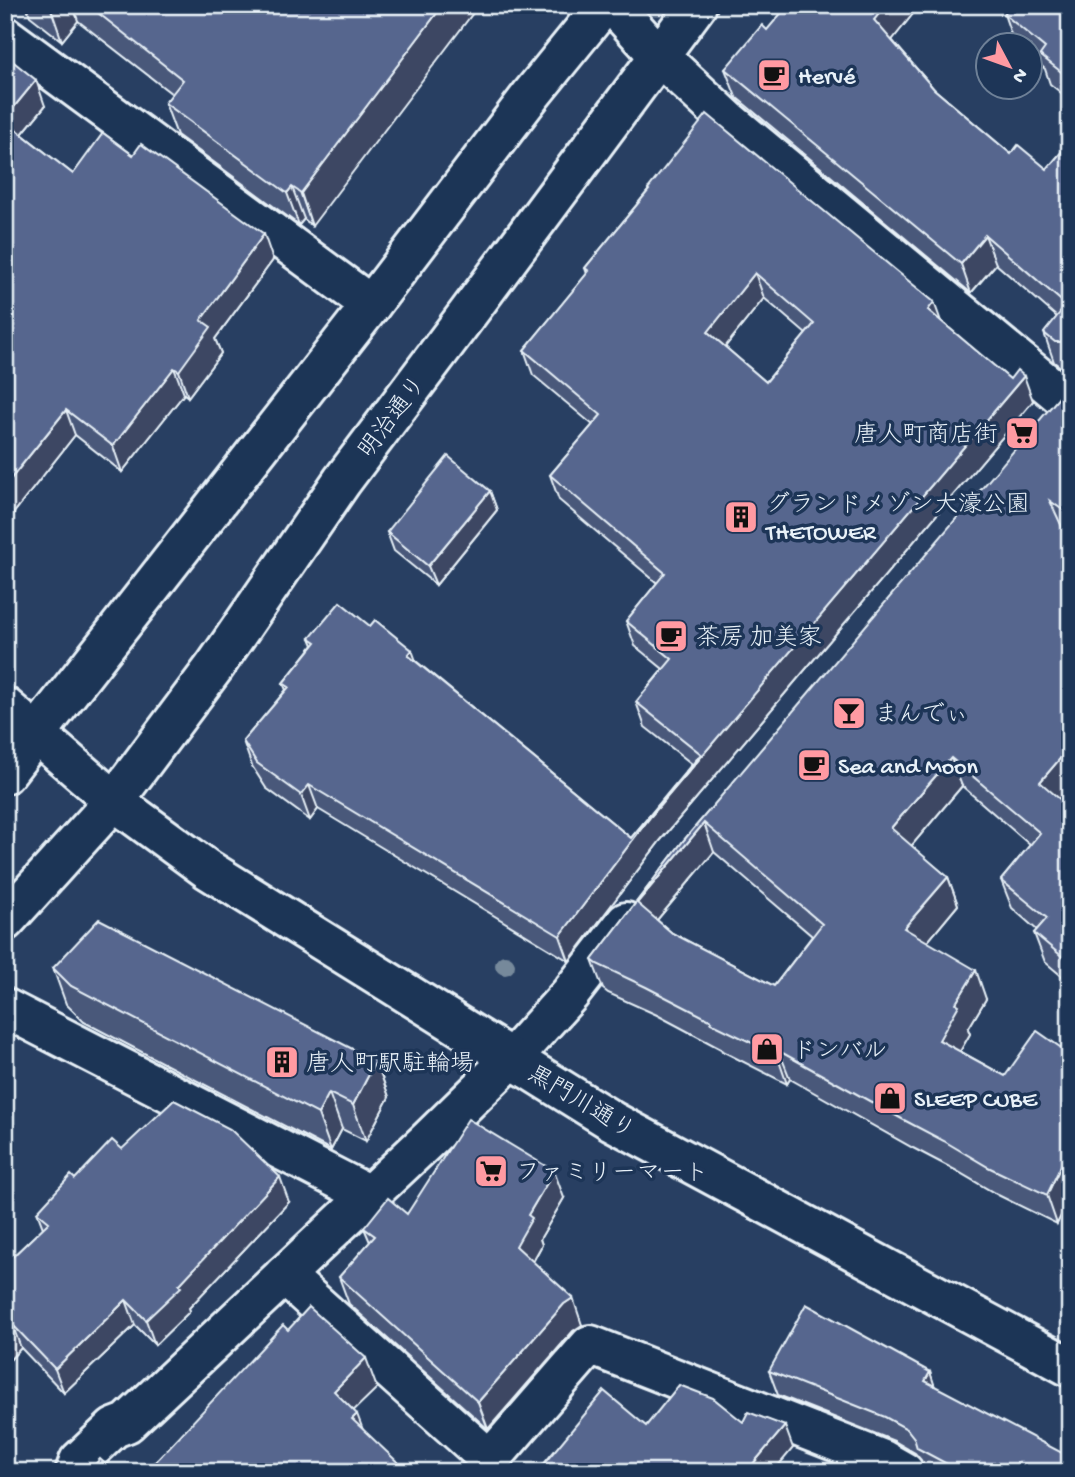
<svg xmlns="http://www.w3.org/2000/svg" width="1075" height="1477" viewBox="0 0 1075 1477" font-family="'Gochi Hand','Klee One',sans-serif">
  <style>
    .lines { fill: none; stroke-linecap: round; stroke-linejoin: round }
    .pedestrian-casing { stroke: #e8f1f8; stroke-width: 44 }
    .minor-casing { stroke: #e8f1f8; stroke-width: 44 }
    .tertiary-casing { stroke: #e8f1f8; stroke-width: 44 }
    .pedestrian { stroke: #1d3557; stroke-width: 38 }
    .minor { stroke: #1d3557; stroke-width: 38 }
    .tertiary { stroke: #1d3557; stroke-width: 38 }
    .tree { fill: #76899b }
    .wall { fill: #4a587a; stroke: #e8f1f8; stroke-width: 2; fill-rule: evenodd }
    .shaded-wall { fill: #3c4763; stroke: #e8f1f8; stroke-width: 2 }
    .building { fill: #56668e; stroke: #e8f1f8; stroke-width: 2; fill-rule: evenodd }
    .labels { text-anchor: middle; stroke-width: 7; stroke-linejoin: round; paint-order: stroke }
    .poi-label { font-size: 24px; fill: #e8f1f8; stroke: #1d3557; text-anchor: start }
    .street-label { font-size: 24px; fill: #e8f1f8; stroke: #1d3557 }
  </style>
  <rect width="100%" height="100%" fill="#283f62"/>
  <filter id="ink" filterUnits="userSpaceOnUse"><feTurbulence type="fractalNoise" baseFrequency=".0143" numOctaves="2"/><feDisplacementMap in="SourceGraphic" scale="14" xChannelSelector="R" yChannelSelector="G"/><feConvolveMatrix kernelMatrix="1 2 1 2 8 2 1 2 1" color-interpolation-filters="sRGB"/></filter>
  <g filter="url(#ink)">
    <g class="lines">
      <!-- pedestrian casing -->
      <g class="pedestrian-casing">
        <path id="pedestrian" d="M 512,1058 L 570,994 L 626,922"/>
      </g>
      <!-- minor casing -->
      <g class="minor-casing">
        <g id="minor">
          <path d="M 613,5 L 659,56 L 729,121 L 1070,403"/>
          <path d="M 5,36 L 371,305"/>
          <path d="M 5,1008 L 369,1195"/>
          <path d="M 284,1275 L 490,1460 L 590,1345 L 883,1460 L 904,1472"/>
          <path d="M 75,1472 L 79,1461 L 114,1428 L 127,1423 L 428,1140 L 512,1058"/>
        </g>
      </g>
      <!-- tertiary casing -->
      <g class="tertiary-casing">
        <g id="tertiary">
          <path d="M 5,707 L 114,801 L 207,869 L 612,1121 L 1070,1367"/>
          <path d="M 5,774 L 371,305 L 531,95 L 604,5"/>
          <path d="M 5,921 L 114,801 L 215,666 L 342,481 L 469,312 L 697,5"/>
        </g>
      </g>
      <!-- pedestrian -->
      <use href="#pedestrian" class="pedestrian"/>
      <!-- minor -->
      <use href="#minor" class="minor"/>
      <!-- tertiary -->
      <use href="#tertiary" class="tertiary"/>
    </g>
    <!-- trees -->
    <circle class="tree" cx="505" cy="965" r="10"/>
    <!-- wall -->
    <g class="wall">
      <path d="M 26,5 L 219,5 L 229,13 L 235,5 L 312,226 L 304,219 L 299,225 L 177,135 L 165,103 L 172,94 L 78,21 L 62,41 L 30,16 Z"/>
      <path d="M 920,5 L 892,40 L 934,89 L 1011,154 L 1047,169 L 1070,142 L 1070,371 L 1066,371 L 1054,362 L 1044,333 L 1057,317 L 996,264 L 971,293 L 736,97 L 725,69 L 767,30 Z"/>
      <path d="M 1070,5 L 1070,100 L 1050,84 L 1045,69 L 1030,56 L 1030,46 L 1017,46 L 1014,43 L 1004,14 Z"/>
      <path d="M 5,55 L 45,106 L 22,134 L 73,174 L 273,260 L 215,339 L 221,353 L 188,397 L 184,394 L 122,472 L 75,435 L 5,524 Z"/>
      <path d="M 648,189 L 941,321 L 1033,401 L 660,841 L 569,961 L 318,809 L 310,820 L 266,788 L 252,766 L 243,741 L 286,690 L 283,683 L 313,645 L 310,638 L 370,626 L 416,661 L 631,838 L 692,764 L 645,727 L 636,702 L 663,669 L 635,646 L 626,621 L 657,583 L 559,500 L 550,475 L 593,425 L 533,375 L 524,350 L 587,274 L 585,268 L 648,191 ZM 764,298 L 806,334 L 766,382 L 725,347 Z"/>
      <path d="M 1070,393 L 1070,536 L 1065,533 L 1070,544 L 1070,788 L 1060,799 L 1070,808 L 1070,983 L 1045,962 L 1034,933 L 1037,930 L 1012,908 L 1001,880 L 1030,845 L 962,786 L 911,846 L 948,877 L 958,905 L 927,942 L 986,999 L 968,1029 L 970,1034 L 960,1051 L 1005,1076 L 1070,1054 L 1070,1197 L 1057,1224 L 998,1195 L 955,1170 L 913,1148 L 790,1079 L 787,1084 L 722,1051 L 721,1049 L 657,1015 L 608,993 L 603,989 L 592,960 L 684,840 ZM 714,852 L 812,936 L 774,986 L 672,933 L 657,920 Z"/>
      <path d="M 490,491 L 497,510 L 436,585 L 394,551 L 387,532 Z"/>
      <path d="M 53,968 L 376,1061 L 389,1097 L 366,1141 L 342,1129 L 331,1150 L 84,1022 L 66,1004 Z"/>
      <path d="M 122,1149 L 289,1202 L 189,1308 L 190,1311 L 155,1345 L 135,1325 L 64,1393 L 21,1348 L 5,1365 L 5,1264 L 43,1228 L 37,1212 L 75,1179 Z"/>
      <path d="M 564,1198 L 540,1239 L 542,1245 L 533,1262 L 582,1325 L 573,1331 L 488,1429 L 349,1304 L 339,1277 L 370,1242 L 364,1228 L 407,1214 Z"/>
      <path d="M 769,1371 L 930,1372 L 934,1386 L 1070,1472 L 926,1472 L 921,1460 L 915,1453 L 894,1441 L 778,1395 Z"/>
    </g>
    <!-- shaded-wall -->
    <g class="shaded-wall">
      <path d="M 54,5 L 73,5 L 78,21 L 62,41 L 51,9 Z"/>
      <path d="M 443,5 L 479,5 L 312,226 L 301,193 Z"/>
      <path d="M 886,5 L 920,5 L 885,49 L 874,20 Z"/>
      <path d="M 36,80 L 45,106 L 13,145 L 5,123 L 5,118 Z"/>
      <path d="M 292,187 L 304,219 L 299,225 L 287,193 Z"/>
      <path d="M 264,234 L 273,260 L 215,339 L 221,353 L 188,397 L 179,371 L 201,320 Z"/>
      <path d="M 985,235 L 996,264 L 971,293 L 961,264 Z"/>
      <path d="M 755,273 L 764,298 L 717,357 L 708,332 Z"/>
      <path d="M 934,302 L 943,327 L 928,310 Z"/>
      <path d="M 174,368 L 184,394 L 122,472 L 113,446 Z"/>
      <path d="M 1024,376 L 1033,401 L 660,841 L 569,961 L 560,936 L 651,816 Z"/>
      <path d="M 66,410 L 75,435 L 5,524 L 5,486 Z"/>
      <path d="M 490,491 L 497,510 L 436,585 L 428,566 Z"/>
      <path d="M 412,650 L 421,675 L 408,655 Z"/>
      <path d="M 1070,747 L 1070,788 L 1050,811 L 1040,782 Z"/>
      <path d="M 951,758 L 962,786 L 902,857 L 891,828 Z"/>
      <path d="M 309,785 L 318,809 L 310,820 L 301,795 Z"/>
      <path d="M 704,823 L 714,852 L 647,932 L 637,903 Z"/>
      <path d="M 948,877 L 958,905 L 915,957 L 904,928 Z"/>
      <path d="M 976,970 L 986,999 L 968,1029 L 970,1034 L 950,1069 L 939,1040 L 956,1003 Z"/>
      <path d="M 779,1051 L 790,1079 L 787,1084 L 777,1055 Z"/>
      <path d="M 376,1061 L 389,1097 L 366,1141 L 353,1105 Z"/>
      <path d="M 329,1093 L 342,1129 L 331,1150 L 318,1114 Z"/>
      <path d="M 1064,1159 L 1070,1175 L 1070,1197 L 1057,1224 L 1047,1195 Z"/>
      <path d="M 554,1171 L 564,1198 L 540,1239 L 542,1245 L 526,1273 L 516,1246 L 528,1215 Z"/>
      <path d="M 280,1177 L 289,1202 L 189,1308 L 190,1311 L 155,1345 L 146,1320 Z"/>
      <path d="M 573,1298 L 582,1325 L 573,1331 L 488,1429 L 478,1402 L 564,1304 Z"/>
      <path d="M 126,1300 L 135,1325 L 64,1393 L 55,1369 Z"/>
      <path d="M 12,1324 L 21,1348 L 5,1365 L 5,1331 Z"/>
      <path d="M 366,1358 L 377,1388 L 344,1420 L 334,1391 Z"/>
      <path d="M 930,1372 L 938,1396 L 925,1381 Z"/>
      <path d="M 357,1414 L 368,1443 L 352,1419 Z"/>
      <path d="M 785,1426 L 793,1448 L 773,1472 L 746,1472 Z"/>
    </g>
    <!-- building -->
    <g class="building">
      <path d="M 46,5 L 54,5 L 51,9 Z"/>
      <path d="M 88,5 L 219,5 L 229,13 L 235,5 L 443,5 L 301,193 L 292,187 L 287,193 L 165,103 L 183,80 Z"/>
      <path d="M 788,5 L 886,5 L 874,20 L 934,89 L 1011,154 L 1018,145 L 1047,169 L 1070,142 L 1070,345 L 1064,342 L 1055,342 L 1044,333 L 1066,305 L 985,235 L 961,264 L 725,69 L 762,25 L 767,30 Z"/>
      <path d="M 1011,5 L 1070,5 L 1070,79 L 1040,55 L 1045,48 L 1004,14 Z"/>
      <path d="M 5,55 L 36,80 L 5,118 Z"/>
      <path d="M 707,114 L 934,302 L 928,310 L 1010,379 L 1017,370 L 1024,376 L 651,816 L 560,936 L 309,785 L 301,795 L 257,763 L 243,741 L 289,687 L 283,683 L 316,642 L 310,638 L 340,602 L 370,626 L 375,620 L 412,650 L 408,655 L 631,838 L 701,754 L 636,702 L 672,659 L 626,621 L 665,573 L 550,475 L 601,415 L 524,350 L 589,271 L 585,268 L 649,190 L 648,189 ZM 755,273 L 814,324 L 766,382 L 708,332 Z"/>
      <path d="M 5,121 L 73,174 L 103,133 L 133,155 L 141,144 L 264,234 L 201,320 L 211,327 L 179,371 L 174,368 L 113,446 L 66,410 L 5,486 Z"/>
      <path d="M 1070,393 L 1070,515 L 1050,501 L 1070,544 L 1070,747 L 1040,782 L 1070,808 L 1070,963 L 1034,933 L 1047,918 L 1001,880 L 1040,833 L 951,758 L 891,828 L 948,877 L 904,928 L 976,970 L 956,1003 L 959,1005 L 939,1040 L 1005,1076 L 1037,1031 L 1070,1054 L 1070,1162 L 1064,1159 L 1047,1195 L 988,1167 L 944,1141 L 902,1119 L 779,1051 L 777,1055 L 711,1023 L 712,1021 L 646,987 L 597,964 L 592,960 L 684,840 L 1061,395 ZM 704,823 L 822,924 L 774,986 L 672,933 L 637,903 Z"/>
      <path d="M 448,456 L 490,491 L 428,566 L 387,532 Z"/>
      <path d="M 99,919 L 376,1061 L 353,1105 L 329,1093 L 318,1114 L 71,986 L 53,968 Z"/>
      <path d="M 174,1100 L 230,1129 L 280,1177 L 179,1285 L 181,1287 L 146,1320 L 126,1300 L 55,1369 L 12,1324 L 5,1331 L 5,1264 L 49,1222 L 37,1212 L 71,1175 L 75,1179 L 112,1140 L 122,1149 Z"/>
      <path d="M 468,1119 L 554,1171 L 528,1215 L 532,1218 L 516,1246 L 573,1298 L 564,1304 L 478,1402 L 339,1277 L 375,1236 L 364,1228 L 388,1198 L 407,1214 Z"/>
      <path d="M 806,1304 L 930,1372 L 925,1381 L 1070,1457 L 1070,1472 L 962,1472 L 917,1448 L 914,1438 L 907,1429 L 885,1417 L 769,1371 Z"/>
      <path d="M 309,1307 L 366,1358 L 334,1391 L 357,1414 L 352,1419 L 408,1472 L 146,1472 L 283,1325 L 288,1330 Z"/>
      <path d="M 679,1385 L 713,1398 L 743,1422 L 748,1412 L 785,1426 L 746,1472 L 537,1472 L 604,1391 L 646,1426 Z"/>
      <path d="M 100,1459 L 114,1472 L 88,1472 Z"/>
    </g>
  </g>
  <!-- icons -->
  <defs>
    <g id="cafe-square" transform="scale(1.75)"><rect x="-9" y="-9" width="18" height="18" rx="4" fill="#ff9aa2" stroke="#1d3557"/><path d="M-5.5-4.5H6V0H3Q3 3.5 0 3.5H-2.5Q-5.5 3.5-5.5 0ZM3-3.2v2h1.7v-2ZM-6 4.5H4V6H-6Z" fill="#111"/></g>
    <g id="supermarket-square" transform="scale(1.75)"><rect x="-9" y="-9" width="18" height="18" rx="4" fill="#ff9aa2" stroke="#1d3557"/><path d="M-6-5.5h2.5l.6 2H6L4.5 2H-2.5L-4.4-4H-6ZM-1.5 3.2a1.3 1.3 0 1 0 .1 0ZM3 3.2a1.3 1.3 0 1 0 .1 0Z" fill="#111"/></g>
    <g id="building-square" transform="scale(1.75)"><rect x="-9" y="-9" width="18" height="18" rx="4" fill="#ff9aa2" stroke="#1d3557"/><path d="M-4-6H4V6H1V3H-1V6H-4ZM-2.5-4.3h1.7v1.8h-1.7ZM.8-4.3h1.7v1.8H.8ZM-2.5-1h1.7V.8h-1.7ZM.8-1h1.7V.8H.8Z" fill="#111"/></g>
    <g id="bar-square" transform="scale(1.75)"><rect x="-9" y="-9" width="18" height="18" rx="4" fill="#ff9aa2" stroke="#1d3557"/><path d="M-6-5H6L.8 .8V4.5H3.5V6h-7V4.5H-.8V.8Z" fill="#111"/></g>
    <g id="shop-square" transform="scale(1.75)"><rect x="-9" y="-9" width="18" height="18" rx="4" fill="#ff9aa2" stroke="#1d3557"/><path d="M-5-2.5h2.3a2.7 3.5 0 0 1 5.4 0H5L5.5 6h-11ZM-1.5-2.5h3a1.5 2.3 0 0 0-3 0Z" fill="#111"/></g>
  </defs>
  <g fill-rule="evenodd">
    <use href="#cafe-square" x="774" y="75"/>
    <use href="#supermarket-square" x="1022" y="433"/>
    <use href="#building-square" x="741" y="517"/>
    <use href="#cafe-square" x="671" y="636"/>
    <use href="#bar-square" x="849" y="713"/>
    <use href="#cafe-square" x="814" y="765"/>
    <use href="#shop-square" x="767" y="1049"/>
    <use href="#building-square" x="282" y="1062"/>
    <use href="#shop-square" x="890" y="1098"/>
    <use href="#supermarket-square" x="491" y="1171"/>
  </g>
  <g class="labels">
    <!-- poi labels -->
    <g class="poi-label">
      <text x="798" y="83">Hervé</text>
      <text x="998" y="441" text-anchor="end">唐人町商店街</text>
      <text x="766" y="511">グランドメゾン大濠公園<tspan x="766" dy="28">THETOWER</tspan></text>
      <text x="696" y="644">茶房 加美家</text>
      <text x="874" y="721">まんでぃ</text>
      <text x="838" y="773">Sea and Moon</text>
      <text x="792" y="1057">ドンバル</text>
      <text x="306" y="1070">唐人町駅駐輪場</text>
      <text x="914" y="1106">SLEEP CUBE</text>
      <text x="516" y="1179">ファミリーマート</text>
    </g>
    <!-- street labels -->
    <g class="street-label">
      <text transform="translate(391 416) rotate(-53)" y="8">明治通り</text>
      <text transform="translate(582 1101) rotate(31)" y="8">黒門川通り</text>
    </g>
  </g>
  <!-- margin -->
  <rect width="1075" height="1477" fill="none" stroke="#1d3557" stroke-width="28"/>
  <rect x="14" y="14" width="1047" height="1449" fill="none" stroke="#e8f1f8" stroke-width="2.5" filter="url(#ink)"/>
  <!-- north arrow -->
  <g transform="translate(1009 66) rotate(131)"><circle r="33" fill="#1d3557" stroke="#6e8097" stroke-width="2"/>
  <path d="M0-5L12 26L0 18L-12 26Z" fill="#ff9aa2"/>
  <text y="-10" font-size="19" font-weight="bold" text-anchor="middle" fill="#e8f1f8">N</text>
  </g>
</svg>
